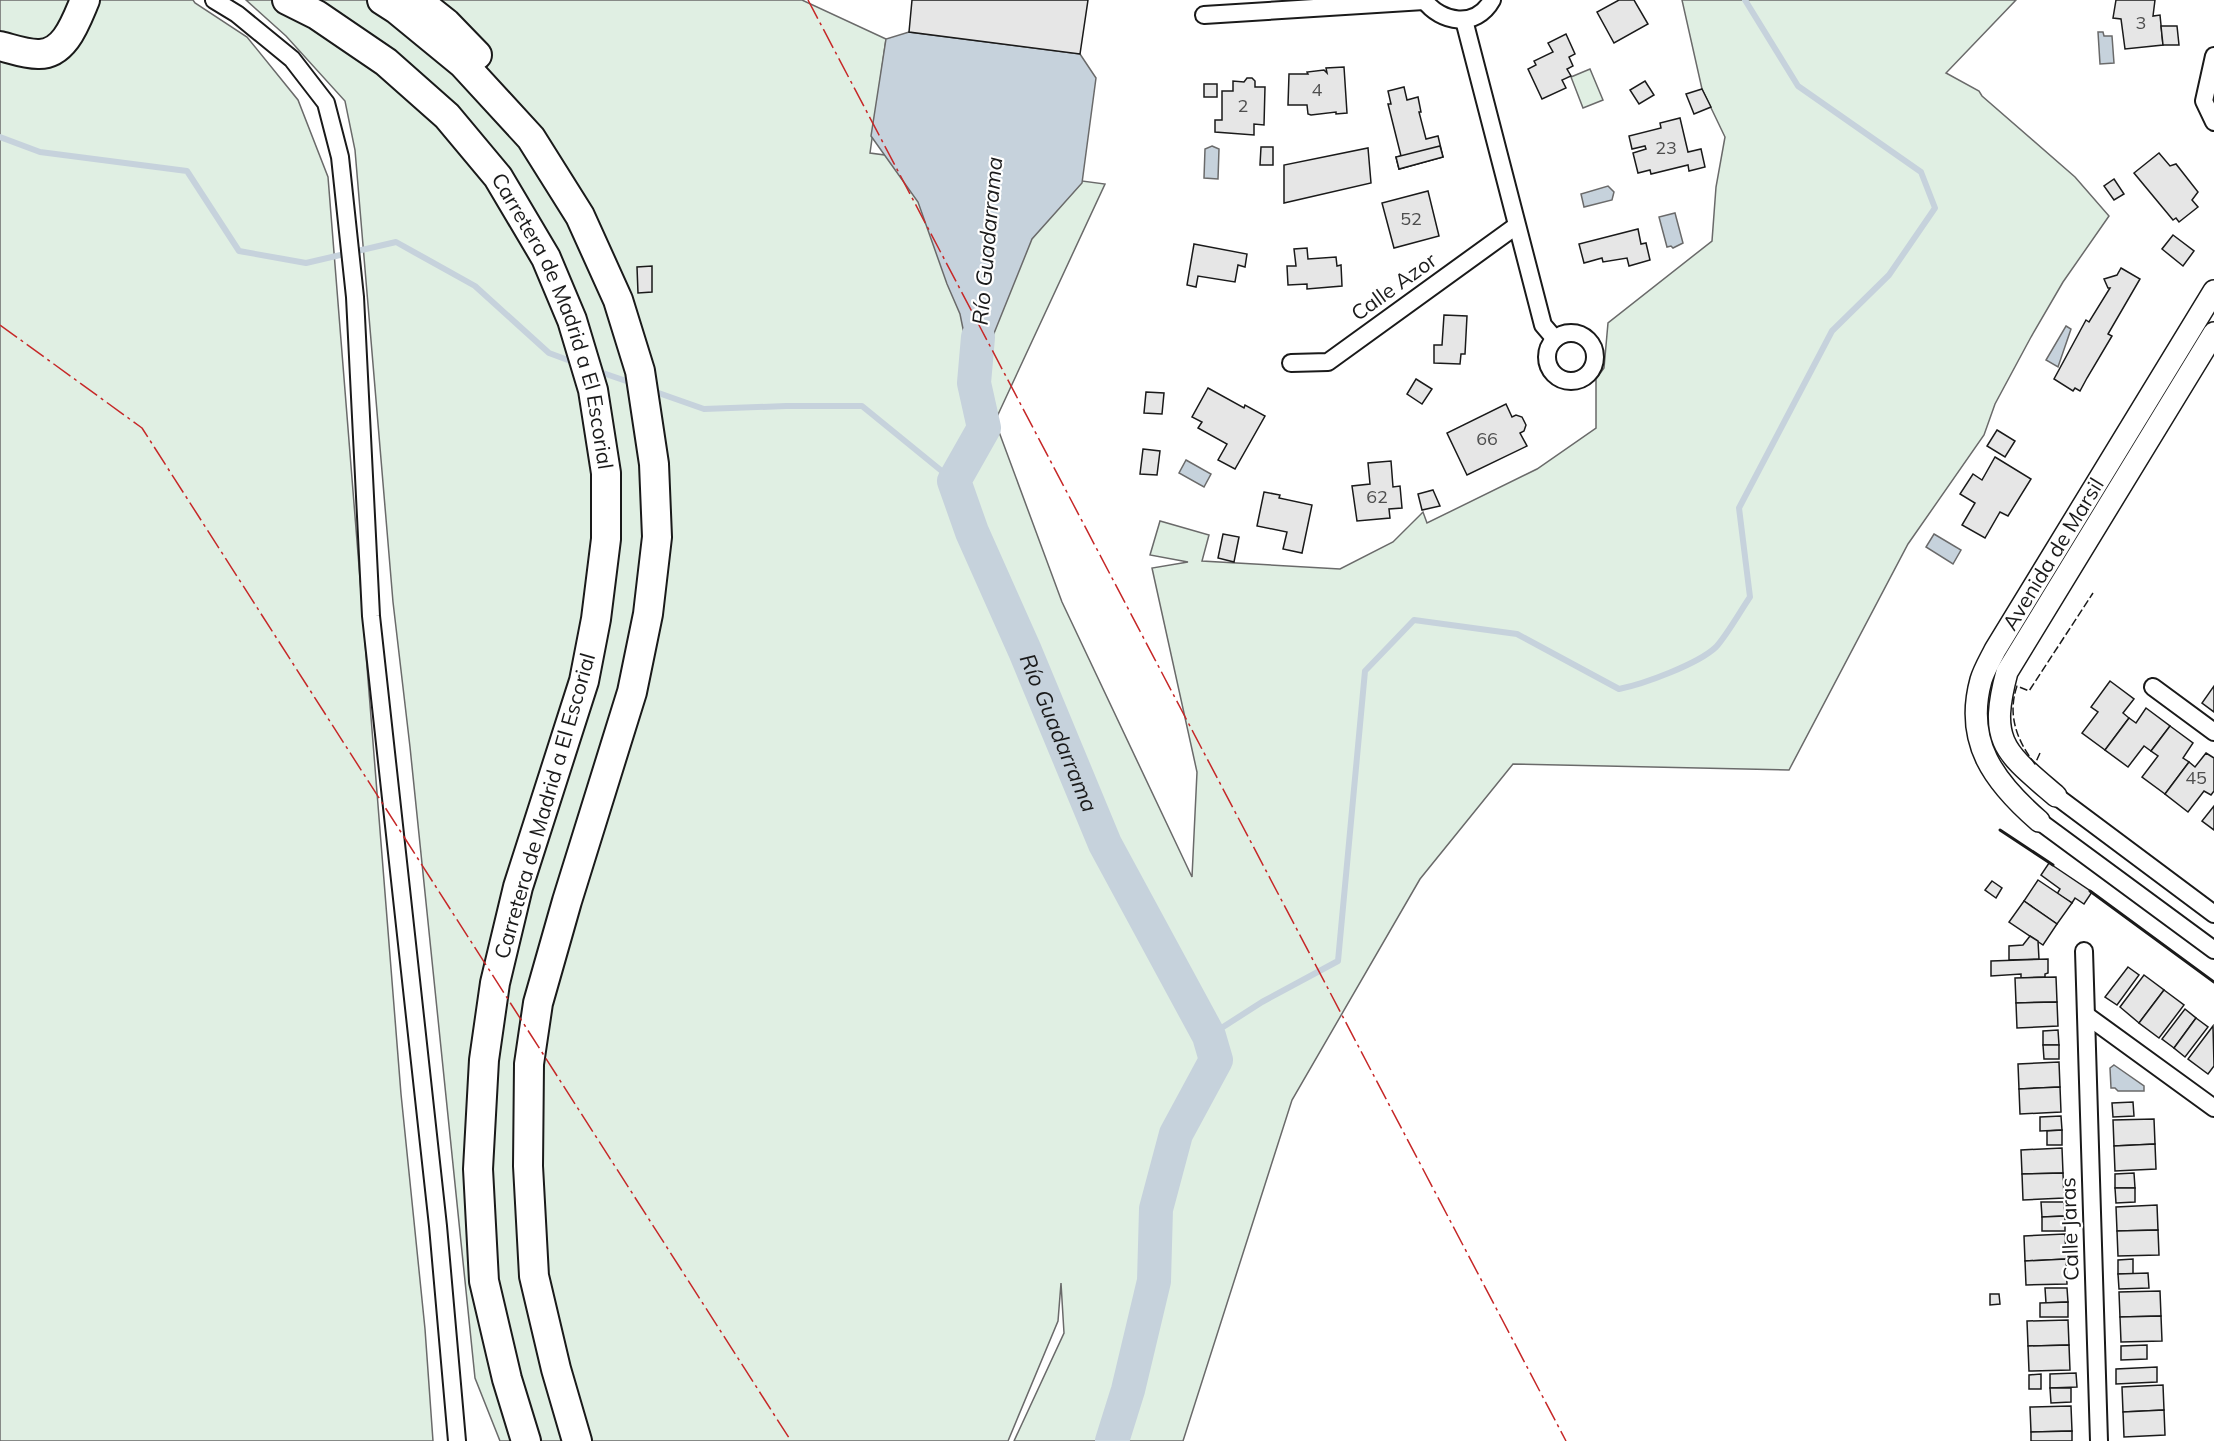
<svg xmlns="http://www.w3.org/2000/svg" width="2214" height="1441" viewBox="0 0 2214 1441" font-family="Mulish,sans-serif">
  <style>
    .green { fill: #e0efe3; stroke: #6a6a6a; stroke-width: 1.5 }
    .water { fill: #c6d2dc; stroke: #6a6a6a; stroke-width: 1.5 }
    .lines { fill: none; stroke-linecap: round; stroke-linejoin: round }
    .stream { stroke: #c6d2dc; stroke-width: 6 }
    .river { stroke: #c6d2dc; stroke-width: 34 }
    .building { fill: #e6e6e6; stroke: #1a1a1a; stroke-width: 1.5 }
    .minor-casing { stroke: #1a1a1a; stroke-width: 20 }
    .tertiary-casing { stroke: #1a1a1a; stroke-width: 24 }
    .trunk-casing { stroke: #1a1a1a; stroke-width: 32 }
    .minor { stroke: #fff; stroke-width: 16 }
    .tertiary { stroke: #fff; stroke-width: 21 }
    .trunk { stroke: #fff; stroke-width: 28 }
    .fence { stroke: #1a1a1a; stroke-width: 1.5; stroke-dasharray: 8 3; stroke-linecap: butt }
    .wall { stroke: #1a1a1a; stroke-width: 3 }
    .power { stroke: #c62828; stroke-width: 1.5; stroke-dasharray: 21 4.5 3 4.5; stroke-linecap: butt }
    .labels { text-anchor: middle; stroke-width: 4.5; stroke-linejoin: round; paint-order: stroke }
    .number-label { font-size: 18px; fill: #4d4d4d }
    .street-label { font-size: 21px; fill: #1a1a1a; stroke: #fff }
    .water-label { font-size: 22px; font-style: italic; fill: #1a1a1a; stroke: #fff }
  </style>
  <rect width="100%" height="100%" fill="#fff"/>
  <!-- green -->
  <g class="green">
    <path d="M 0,0 L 193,0 L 195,3 L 247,37 L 298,100 L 328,177 L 401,1094 L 425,1329 L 433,1441 L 0,1441 Z"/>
    <path d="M 246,0 L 802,0 L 886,39 L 870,153 L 1105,184 L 995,421 L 1062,602 L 1192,877 L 1197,772 L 1152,568 L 1188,562 L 1150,555 L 1160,521 L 1209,535 L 1202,561 L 1340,569 L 1393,542 L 1423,512 L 1427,523 L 1537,469 L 1596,428 L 1596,379 L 1604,368 L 1608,323 L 1712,241 L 1716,187 L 1725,137 L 1702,89 L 1682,0 L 2016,0 L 1946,73 L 1979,91 L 1982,96 L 2075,177 L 2109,216 L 2063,282 L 2031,337 L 1995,404 L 1984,435 L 1908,544 L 1789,770 L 1513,764 L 1420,879 L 1292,1100 L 1183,1441 L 1014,1441 L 1064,1333 L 1061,1283 L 1058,1321 L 1008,1441 L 500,1441 L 475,1378 L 410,747 L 393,602 L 355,150 L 345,101 L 286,36 Z"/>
    <path d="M 1590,69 L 1603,100 L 1583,108 L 1571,77 Z"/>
  </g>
  <!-- water -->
  <g class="water">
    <path d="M 909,32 L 1080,54 L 1096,78 L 1082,183 L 1032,239 L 974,383 L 960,314 L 947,284 L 918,202 L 871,136 L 886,39 Z"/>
    <path d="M 2098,32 L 2103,32 L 2104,36 L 2112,36 L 2114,63 L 2100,64 Z"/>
    <path d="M 1212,146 L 1219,149 L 1218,179 L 1204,178 L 1205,149 Z"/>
    <path d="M 1608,186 L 1614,192 L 1612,200 L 1584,207 L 1581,194 Z"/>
    <path d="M 1675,213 L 1683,243 L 1673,248 L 1671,246 L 1667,247 L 1659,217 Z"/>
    <path d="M 2066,326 L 2071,329 L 2058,367 L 2046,360 Z"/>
    <path d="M 1186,460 L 1211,474 L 1204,487 L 1179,473 Z"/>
    <path d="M 1934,534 L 1961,550 L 1953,564 L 1926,547 Z"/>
    <path d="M 2114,1065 L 2144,1086 L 2144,1091 L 2118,1091 L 2115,1088 L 2111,1088 L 2110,1068 Z"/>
  </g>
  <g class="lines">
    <!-- stream -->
    <g class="stream">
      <path d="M 0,137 L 40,152 L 187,171 L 239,251 L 306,263 L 396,242 L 475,286 L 549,353 L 576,363"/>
      <path d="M 597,371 L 635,384"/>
      <path d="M 650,390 L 704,409 L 786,406 L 862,406 L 954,481"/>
      <path d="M 1209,1036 L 1262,1002 L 1338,961 L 1365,671 L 1414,620 L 1517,634 L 1619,689 C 1644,684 1698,664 1716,647 C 1727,635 1741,610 1750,597 L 1739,508 L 1832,331 L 1889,275 L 1935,208 L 1921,172 L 1798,86 L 1745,0"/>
    </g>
    <!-- river -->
    <path class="river" id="s1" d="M 978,337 L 974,383 L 984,428 L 954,481 L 972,532 L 1025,651 L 1105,844 L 1209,1036 L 1216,1060 L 1176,1134 L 1156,1209 L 1154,1281 L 1128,1390 L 1112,1441"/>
  </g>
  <!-- building -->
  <g class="building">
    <path d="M 912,0 L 1088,0 L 1080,54 L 909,32 Z"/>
    <path d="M 1619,0 L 1634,0 L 1648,24 L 1614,43 L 1597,12 Z"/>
    <path d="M 2116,0 L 2155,0 L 2153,16 L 2160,15 L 2163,45 L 2125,49 L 2121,19 L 2113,18 Z"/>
    <path d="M 2161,26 L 2177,26 L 2179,45 L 2163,45 Z"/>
    <path d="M 1566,34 L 1575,54 L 1569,57 L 1573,66 L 1567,69 L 1571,76 L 1562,80 L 1566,88 L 1542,99 L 1528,69 L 1536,65 L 1534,61 L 1553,52 L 1548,43 Z"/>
    <path d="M 1344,67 L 1347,113 L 1336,114 L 1336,112 L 1311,115 L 1308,114 L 1307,105 L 1288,105 L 1289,74 L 1308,74 L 1307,72 L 1324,70 L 1327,73 L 1326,68 Z"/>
    <path d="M 1247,78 L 1252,78 L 1255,81 L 1255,87 L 1265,87 L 1264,125 L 1254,124 L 1254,135 L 1215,132 L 1215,120 L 1222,120 L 1222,91 L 1233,91 L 1233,81 L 1244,82 Z"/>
    <path d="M 1645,81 L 1654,95 L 1639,104 L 1630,90 Z"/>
    <rect x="1204" y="84" width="13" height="13"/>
    <path d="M 1404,87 L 1407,100 L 1418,97 L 1421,112 L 1419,112 L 1426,139 L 1438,136 L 1443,157 L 1399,169 L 1396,157 L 1401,156 L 1388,104 L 1391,104 L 1388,91 Z"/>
    <path d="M 1702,89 L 1711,107 L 1694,114 L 1686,94 Z"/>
    <path d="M 1680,118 L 1688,152 L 1701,149 L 1705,167 L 1689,171 L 1688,165 L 1651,174 L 1650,170 L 1638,173 L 1633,153 L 1646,149 L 1645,146 L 1632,149 L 1629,136 L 1661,128 L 1660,123 Z"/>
    <path d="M 1440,146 L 1443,157 L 1399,169 L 1396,157 Z"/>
    <path d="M 1261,147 L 1273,147 L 1273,165 L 1260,165 Z"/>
    <path d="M 1368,148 L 1371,183 L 1284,203 L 1284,165 Z"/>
    <path d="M 2159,153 L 2170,166 L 2176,164 L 2198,192 L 2192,200 L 2198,207 L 2179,222 L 2176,218 L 2173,220 L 2134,173 Z"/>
    <path d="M 2114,179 L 2124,194 L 2114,200 L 2104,186 Z"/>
    <path d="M 1428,191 L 1439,236 L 1394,248 L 1382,203 Z"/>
    <path d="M 1638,229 L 1641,244 L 1646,243 L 1650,260 L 1629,266 L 1627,258 L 1603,262 L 1602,258 L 1584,263 L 1579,244 Z"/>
    <path d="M 2173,235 L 2194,251 L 2183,266 L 2162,249 Z"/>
    <path d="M 1194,244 L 1247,254 L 1245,267 L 1238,265 L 1235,282 L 1198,276 L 1196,287 L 1187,285 Z"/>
    <path d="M 1307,248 L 1308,259 L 1336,257 L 1337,266 L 1341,265 L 1342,286 L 1307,289 L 1307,284 L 1288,285 L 1287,266 L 1296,266 L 1294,249 Z"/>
    <path d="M 652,266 L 652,292 L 638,293 L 637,267 Z"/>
    <path d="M 2121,268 L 2140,279 L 2108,334 L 2112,336 L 2087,378 L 2080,391 L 2075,388 L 2073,391 L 2054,379 L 2086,320 L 2089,322 L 2110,288 L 2108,288 L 2104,279 L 2117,275 Z"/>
    <path d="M 1444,315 L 1467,316 L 1465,354 L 1461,354 L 1460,364 L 1434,363 L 1434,345 L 1442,345 Z"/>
    <path d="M 1416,379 L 1432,389 L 1422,404 L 1407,394 Z"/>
    <path d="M 1208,388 L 1244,408 L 1245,405 L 1265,416 L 1235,469 L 1218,460 L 1227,444 L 1198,428 L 1202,422 L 1192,417 Z"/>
    <path d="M 1146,392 L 1164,393 L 1162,414 L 1144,413 Z"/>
    <path d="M 1506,404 L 1512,417 L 1516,415 L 1522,417 L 1526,425 L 1524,431 L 1520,433 L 1527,446 L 1467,475 L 1447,433 Z"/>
    <path d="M 1997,430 L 2015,441 L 2005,457 L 1987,446 Z"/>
    <path d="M 1143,449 L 1160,451 L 1157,475 L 1140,474 Z"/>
    <path d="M 1995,457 L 2031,479 L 2008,516 L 2000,512 L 1985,538 L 1962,525 L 1975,503 L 1960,494 L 1973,474 L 1982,480 Z"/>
    <path d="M 1391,461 L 1393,487 L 1400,486 L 1402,508 L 1389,509 L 1390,518 L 1357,521 L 1352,486 L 1370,484 L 1368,463 Z"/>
    <path d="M 1433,490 L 1440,506 L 1422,510 L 1418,494 Z"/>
    <path d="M 1264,492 L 1280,495 L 1279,498 L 1312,505 L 1302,553 L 1283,549 L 1287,532 L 1257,526 Z"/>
    <path d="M 1223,534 L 1239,537 L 1234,562 L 1218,558 Z"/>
    <path d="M 2110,681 L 2134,699 L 2123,713 L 2129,718 L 2105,750 L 2082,733 L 2098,712 L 2091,707 Z"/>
    <path d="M 2214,686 L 2214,712 L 2202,703 Z"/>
    <path d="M 2146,708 L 2170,726 L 2151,751 L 2144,746 L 2128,767 L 2105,750 L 2129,718 L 2136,723 Z"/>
    <path d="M 2170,726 L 2193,743 L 2183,758 L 2189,762 L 2165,794 L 2142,777 L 2158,756 L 2151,751 Z"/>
    <path d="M 2206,753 L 2214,758 L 2214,791 L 2211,795 L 2204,791 L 2188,812 L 2165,794 L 2189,762 L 2195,767 Z"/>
    <path d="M 2214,806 L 2214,830 L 2202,821 Z"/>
    <path d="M 2049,863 L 2092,892 L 2084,904 L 2075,898 L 2072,903 L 2057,894 L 2060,889 L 2041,875 Z"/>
    <path d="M 2038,880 L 2072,903 L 2057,924 L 2024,901 Z"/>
    <path d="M 1992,881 L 2002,888 L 1996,898 L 1985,890 Z"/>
    <path d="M 2024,901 L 2057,924 L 2043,945 L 2009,922 Z"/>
    <path d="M 2030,936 L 2038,941 L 2039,959 L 2009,960 L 2009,946 L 2023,945 Z"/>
    <path d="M 2048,959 L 2048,973 L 2045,974 L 2045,977 L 2021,978 L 2021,974 L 1991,976 L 1991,961 Z"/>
    <path d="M 2128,967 L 2139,975 L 2117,1005 L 2105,997 Z"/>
    <path d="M 2144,975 L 2164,990 L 2139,1023 L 2120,1007 Z"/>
    <path d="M 2056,977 L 2057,1002 L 2016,1003 L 2015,978 Z"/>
    <path d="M 2164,990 L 2184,1005 L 2159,1038 L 2139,1023 Z"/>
    <path d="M 2057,1002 L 2058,1026 L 2017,1028 L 2016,1003 Z"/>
    <path d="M 2185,1009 L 2196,1018 L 2174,1048 L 2162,1039 Z"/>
    <path d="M 2196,1018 L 2208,1027 L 2185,1057 L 2174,1048 Z"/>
    <path d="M 2213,1026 L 2214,1066 L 2208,1074 L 2188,1059 Z"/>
    <path d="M 2058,1030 L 2059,1045 L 2043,1045 L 2043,1031 Z"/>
    <path d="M 2043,1045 L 2059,1045 L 2059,1059 L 2044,1059 Z"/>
    <path d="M 2059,1062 L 2060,1087 L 2019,1089 L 2018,1064 Z"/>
    <path d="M 2060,1087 L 2061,1112 L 2020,1114 L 2019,1089 Z"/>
    <path d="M 2133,1102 L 2134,1116 L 2113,1117 L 2112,1103 Z"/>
    <path d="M 2061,1116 L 2062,1130 L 2040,1131 L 2040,1117 Z"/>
    <path d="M 2154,1119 L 2155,1144 L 2114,1146 L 2113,1120 Z"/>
    <path d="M 2062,1130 L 2062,1145 L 2047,1145 L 2047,1131 Z"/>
    <path d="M 2155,1144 L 2156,1169 L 2115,1171 L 2114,1146 Z"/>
    <path d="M 2062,1148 L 2063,1173 L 2022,1174 L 2021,1150 Z"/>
    <path d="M 2063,1173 L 2064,1198 L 2023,1200 L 2022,1174 Z"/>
    <path d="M 2134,1173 L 2135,1188 L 2115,1188 L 2115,1174 Z"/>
    <path d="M 2115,1188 L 2135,1188 L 2135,1202 L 2116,1203 Z"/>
    <path d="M 2041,1202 L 2064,1202 L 2065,1216 L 2042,1217 Z"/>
    <path d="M 2157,1205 L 2158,1230 L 2117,1231 L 2116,1207 Z"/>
    <path d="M 2065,1216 L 2065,1231 L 2042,1231 L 2042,1217 Z"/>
    <path d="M 2158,1230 L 2159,1255 L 2118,1256 L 2117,1231 Z"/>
    <path d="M 2065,1234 L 2066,1259 L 2025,1261 L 2024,1236 Z"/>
    <path d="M 2066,1259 L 2067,1284 L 2026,1285 L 2025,1261 Z"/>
    <path d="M 2133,1259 L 2133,1274 L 2118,1274 L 2118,1260 Z"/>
    <path d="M 2148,1273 L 2149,1288 L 2119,1289 L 2118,1274 Z"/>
    <path d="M 2045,1288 L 2067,1288 L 2068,1302 L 2046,1303 Z"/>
    <path d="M 2160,1291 L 2161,1316 L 2120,1317 L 2119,1292 Z"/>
    <path d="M 1990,1294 L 1999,1294 L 2000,1304 L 1990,1305 Z"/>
    <path d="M 2068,1302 L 2068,1317 L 2040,1317 L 2040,1303 Z"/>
    <path d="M 2161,1316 L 2162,1341 L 2121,1342 L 2120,1317 Z"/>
    <path d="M 2068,1320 L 2069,1345 L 2028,1346 L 2027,1321 Z"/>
    <path d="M 2069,1345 L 2070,1370 L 2029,1371 L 2028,1346 Z"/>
    <path d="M 2147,1345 L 2147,1359 L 2121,1360 L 2121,1346 Z"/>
    <path d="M 2157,1367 L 2157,1382 L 2116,1384 L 2116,1369 Z"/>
    <path d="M 2076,1373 L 2077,1387 L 2050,1388 L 2050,1374 Z"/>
    <path d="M 2041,1374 L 2041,1389 L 2029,1389 L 2029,1375 Z"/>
    <path d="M 2163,1385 L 2164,1410 L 2123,1412 L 2122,1387 Z"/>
    <path d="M 2050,1388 L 2071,1388 L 2071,1402 L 2051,1403 Z"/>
    <path d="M 2071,1406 L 2072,1431 L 2031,1432 L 2030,1407 Z"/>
    <path d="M 2164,1410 L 2165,1435 L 2124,1437 L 2123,1412 Z"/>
    <path d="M 2072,1431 L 2072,1441 L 2031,1441 L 2031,1432 Z"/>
  </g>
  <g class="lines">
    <!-- minor casing -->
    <g class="minor-casing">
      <g id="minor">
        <path d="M 214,0 L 237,14 L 292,59 L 326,103 L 340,157 L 355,297 L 371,616 L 438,1226 L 457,1441"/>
        <path d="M 1424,0 C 1441,23 1476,29 1492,0"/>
        <path d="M 1204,15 L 1424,1"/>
        <path d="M 1464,20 L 1543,325 L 1555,339"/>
        <path d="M 2214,56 L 2204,101 L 2214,122"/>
        <circle cx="1571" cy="357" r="24"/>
        <path d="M 1291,363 L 1328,362 L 1516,226"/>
        <path d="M 2153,687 L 2214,732"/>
        <path d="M 2056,796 L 2214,914"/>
        <path d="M 2039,821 L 2214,950"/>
        <path d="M 2084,951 L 2099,1441"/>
        <path d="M 2086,1015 L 2214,1108"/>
      </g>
    </g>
    <!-- tertiary casing -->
    <g class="tertiary-casing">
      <g id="tertiary">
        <path d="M 2056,796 C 2005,752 1988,743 2007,672 L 2214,333"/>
        <path id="s2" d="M 2039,821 C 1994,782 1964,742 1981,680 C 1984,670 1990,660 1995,650 L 2214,291"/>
      </g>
    </g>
    <!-- trunk casing -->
    <g class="trunk-casing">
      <g id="trunk">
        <path id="s3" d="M 287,0 L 317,15 L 386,62 L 447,116 L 498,177 L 546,258 L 572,320 L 593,390 L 606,473 L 606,539 L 596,619 L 584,681 L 518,887 L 495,983 L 484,1060 L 478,1169 L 484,1281 L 507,1379 L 526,1441"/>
        <path d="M 382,0 L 396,9 L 463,64 L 531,138 L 580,216 L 618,300 L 640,371 L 654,464 L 657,537 L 648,614 L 632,692 L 567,901 L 538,1003 L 529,1064 L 528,1166 L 534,1276 L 556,1369 L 577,1441"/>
        <path d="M 417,0 L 446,23 L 477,55"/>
        <path d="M 0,46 C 12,49 25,54 38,54 C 65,55 76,21 85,0"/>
      </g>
    </g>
    <!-- minor -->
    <use href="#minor" class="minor"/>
    <!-- tertiary -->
    <use href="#tertiary" class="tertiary"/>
    <!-- trunk -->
    <use href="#trunk" class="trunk"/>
    <!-- fence -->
    <path class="fence" d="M 2040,753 L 2035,764 C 2017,741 2007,715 2017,686 L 2029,691 L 2093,593"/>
    <!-- wall -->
    <g class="wall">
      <path d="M 2000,830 L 2053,865"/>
      <path d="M 2090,891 L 2214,982"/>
    </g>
    <!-- power -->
    <g class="power">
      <path d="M 808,0 L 1566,1441"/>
      <path d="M 0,325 L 142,428 L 791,1441"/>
    </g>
  </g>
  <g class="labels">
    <!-- number labels -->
    <g class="number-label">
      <text x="2141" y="29">3</text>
      <text x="1317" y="96">4</text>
      <text x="1243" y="112">2</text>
      <text x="1666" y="154">23</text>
      <text x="1411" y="225">52</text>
      <text x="1487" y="445">66</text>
      <text x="1377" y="503">62</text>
      <text x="2196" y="784">45</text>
    </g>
    <!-- street labels -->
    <g class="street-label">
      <text transform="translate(1394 287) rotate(-36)" y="7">Calle Azor</text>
      <text dy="7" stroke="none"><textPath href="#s3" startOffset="434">Carretera de Madrid a El Escorial</textPath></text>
      <text dy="7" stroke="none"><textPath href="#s2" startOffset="308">Avenida de Marsil</textPath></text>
      <text transform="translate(545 806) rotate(-74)" y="7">Carretera de Madrid a El Escorial</text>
      <text transform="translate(2070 1229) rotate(-92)" y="7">Calle Jaras</text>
    </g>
    <!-- water labels -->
    <g class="water-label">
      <text transform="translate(987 241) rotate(-85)" y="8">Río Guadarrama</text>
      <text dy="8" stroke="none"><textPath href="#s1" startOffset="426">Río Guadarrama</textPath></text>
    </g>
  </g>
</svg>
